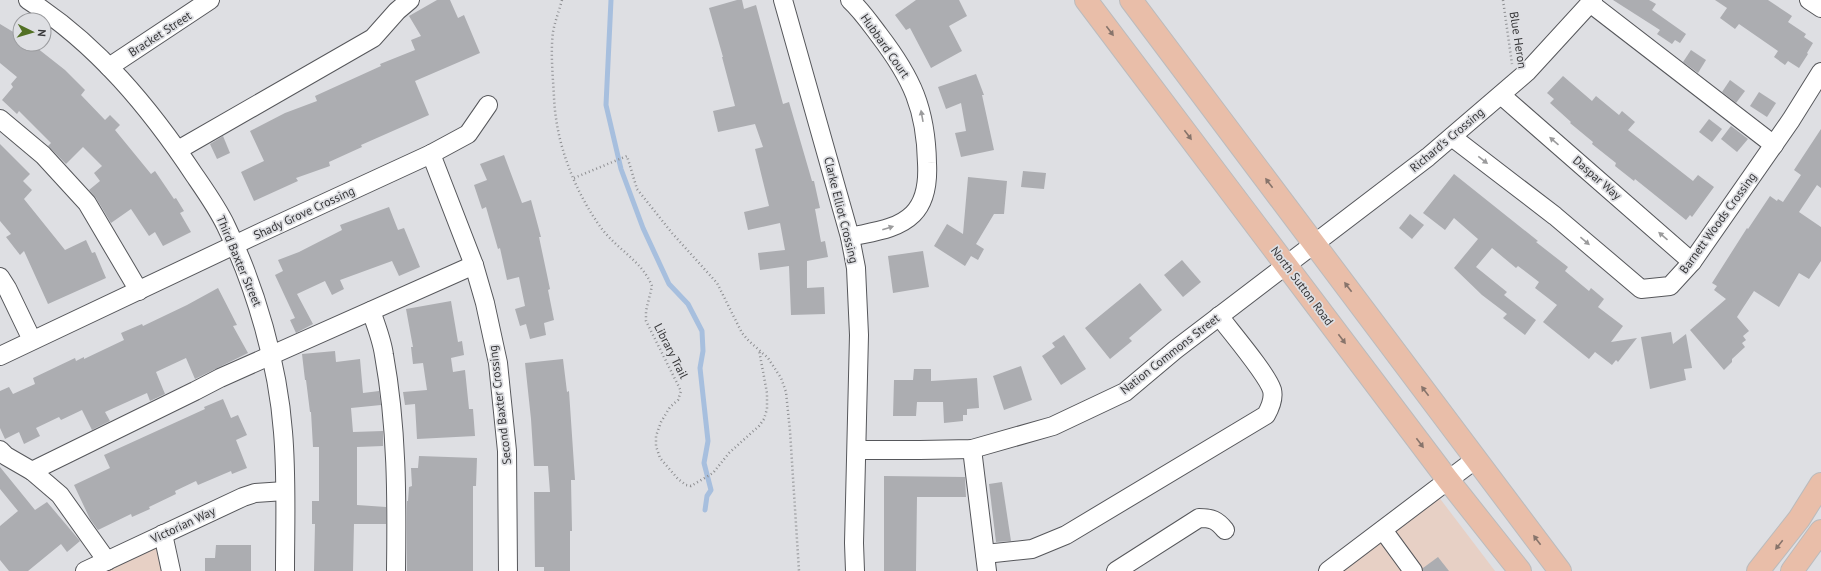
<svg xmlns="http://www.w3.org/2000/svg" width="1821" height="571" viewBox="0 0 1821 571" font-family="'PT Sans',sans-serif">
  <style>
    .commercial { fill: #e7d0c5 }
    .lines { fill: none; stroke-linecap: round; stroke-linejoin: round }
    .stream { stroke: #a7bfde; stroke-width: 5 }
    .building { fill: #acadb1 }
    .minor-casing { stroke: #56575b; stroke-width: 20 }
    .major-casing { stroke: #bbbbbc; stroke-width: 24 }
    .path { stroke: #8e8f92; stroke-width: 2.5; stroke-dasharray: 1 3; stroke-linecap: butt }
    .minor { stroke: #fff; stroke-width: 18 }
    .major { stroke: #e9bea9; stroke-width: 22 }
    .oneway { fill: #87746b }
    .oneway2 { fill: #9b9b9c }
    .labels { text-anchor: middle; stroke-width: 3.5; stroke-linejoin: round; paint-order: stroke }
    .street-label { font-size: 12px; fill: #373739; stroke: #dedfe3 }
  </style>
  <rect width="100%" height="100%" fill="#dedfe3"/>
  <!-- commercial -->
  <g class="commercial">
    <path d="M 1438,496 L 1495,571 L 1339,571 Z"/>
    <path d="M 163,534 L 171,571 L 85,571 Z"/>
  </g>
  <g class="lines">
    <!-- stream -->
    <path class="stream" d="M 611,0 L 606,105 L 621,169 L 643,228 L 669,284 L 688,304 L 702,331 L 703,351 L 700,368 L 708,441 L 704,463 L 711,490 L 707,496 L 705,510"/>
  </g>
  <!-- building -->
  <g class="building">
    <path d="M 437,0 L 450,0 L 458,18 L 464,15 L 480,53 L 415,81 L 429,115 L 361,145 L 362,147 L 329,162 L 330,166 L 296,178 L 298,181 L 254,201 L 241,172 L 264,161 L 250,131 L 285,113 L 317,101 L 315,96 L 381,66 L 380,64 L 415,50 L 411,40 L 421,36 L 409,16 Z"/>
    <path d="M 737,0 L 742,0 L 744,9 L 756,5 L 783,104 L 789,102 L 812,181 L 814,181 L 820,208 L 815,209 L 821,242 L 825,241 L 828,257 L 807,261 L 807,288 L 824,287 L 825,314 L 791,315 L 789,266 L 760,270 L 758,253 L 785,250 L 780,223 L 748,230 L 744,212 L 769,206 L 755,149 L 763,147 L 755,124 L 718,132 L 713,111 L 735,106 L 722,57 L 723,57 L 709,8 Z"/>
    <path d="M 916,0 L 959,0 L 967,16 L 949,26 L 962,51 L 931,68 L 910,28 L 906,30 L 895,15 Z"/>
    <path d="M 1613,0 L 1649,0 L 1656,4 L 1652,10 L 1686,34 L 1680,43 L 1675,40 L 1672,44 L 1657,34 L 1660,30 Z"/>
    <path d="M 1715,0 L 1768,0 L 1792,16 L 1788,22 L 1806,34 L 1804,37 L 1813,43 L 1807,53 L 1808,54 L 1799,68 L 1788,61 L 1785,65 L 1774,57 L 1778,51 L 1739,24 L 1735,29 L 1720,18 L 1727,8 Z"/>
    <path d="M 0,24 L 20,36 L 20,44 L 32,44 L 65,70 L 85,90 L 81,95 L 105,120 L 110,115 L 120,125 L 115,130 L 151,174 L 155,171 L 174,199 L 176,198 L 184,211 L 180,213 L 191,232 L 163,246 L 155,232 L 149,236 L 131,209 L 111,223 L 96,198 L 89,190 L 100,181 L 94,173 L 102,166 L 83,147 L 66,164 L 48,146 L 51,143 L 19,111 L 17,114 L 2,100 L 13,87 L 11,84 L 17,77 L 0,63 Z"/>
    <path d="M 1691,50 L 1706,60 L 1698,73 L 1683,62 Z"/>
    <path d="M 976,74 L 984,95 L 982,95 L 994,150 L 961,157 L 955,133 L 966,131 L 961,103 L 946,109 L 938,87 Z"/>
    <path d="M 1563,76 L 1592,101 L 1596,96 L 1619,115 L 1622,111 L 1635,122 L 1628,130 L 1693,181 L 1698,175 L 1714,187 L 1692,217 L 1690,215 L 1686,220 L 1635,179 L 1634,181 L 1615,166 L 1616,163 L 1592,144 L 1593,142 L 1570,123 L 1571,122 L 1550,103 L 1554,99 L 1547,93 Z"/>
    <path d="M 1730,80 L 1745,91 L 1736,103 L 1722,92 Z"/>
    <path d="M 1759,92 L 1776,103 L 1767,117 L 1750,106 Z"/>
    <path d="M 1709,119 L 1722,129 L 1712,142 L 1699,132 Z"/>
    <path d="M 1731,126 L 1748,139 L 1737,152 L 1721,139 Z"/>
    <path d="M 1821,129 L 1821,188 L 1817,185 L 1799,212 L 1821,227 L 1821,261 L 1809,279 L 1799,273 L 1779,307 L 1754,291 L 1737,317 L 1749,331 L 1743,336 L 1746,340 L 1742,343 L 1745,347 L 1732,359 L 1732,362 L 1724,370 L 1690,330 L 1726,299 L 1714,290 L 1717,286 L 1712,283 L 1747,228 L 1748,229 L 1770,196 L 1777,201 L 1778,199 L 1783,202 L 1801,175 L 1794,170 Z"/>
    <path d="M 223,136 L 230,153 L 217,159 L 210,144 Z"/>
    <path d="M 0,144 L 30,174 L 23,181 L 32,190 L 24,199 L 65,250 L 86,240 L 92,253 L 95,252 L 106,278 L 48,304 L 24,251 L 20,255 L 6,237 L 11,234 L 0,221 Z"/>
    <path d="M 504,155 L 522,203 L 531,200 L 541,237 L 539,237 L 550,289 L 548,290 L 554,320 L 544,323 L 546,335 L 530,339 L 526,324 L 520,326 L 515,309 L 525,306 L 519,277 L 507,280 L 500,248 L 498,249 L 486,207 L 482,209 L 474,185 L 487,180 L 480,164 Z"/>
    <path d="M 1023,171 L 1046,173 L 1044,189 L 1021,187 Z"/>
    <path d="M 1454,174 L 1538,241 L 1536,242 L 1568,267 L 1565,271 L 1589,291 L 1591,288 L 1604,299 L 1598,307 L 1623,326 L 1611,342 L 1637,338 L 1618,362 L 1616,360 L 1612,365 L 1595,352 L 1589,359 L 1543,322 L 1557,305 L 1535,288 L 1539,282 L 1518,266 L 1516,268 L 1492,248 L 1476,267 L 1507,292 L 1504,295 L 1536,320 L 1525,335 L 1503,318 L 1507,314 L 1482,295 L 1454,268 L 1478,239 L 1454,218 L 1445,230 L 1423,213 Z"/>
    <path d="M 968,177 L 1007,181 L 1004,214 L 994,214 L 976,244 L 984,249 L 978,260 L 971,256 L 965,266 L 934,246 L 947,224 L 963,234 Z"/>
    <path d="M 389,207 L 398,230 L 404,228 L 420,267 L 399,276 L 392,261 L 340,280 L 344,289 L 332,295 L 325,281 L 297,294 L 313,324 L 296,333 L 290,320 L 295,318 L 275,275 L 283,271 L 278,260 L 299,252 L 342,230 L 340,225 Z"/>
    <path d="M 1410,214 L 1424,225 L 1412,239 L 1399,228 Z"/>
    <path d="M 923,251 L 929,287 L 893,293 L 888,256 Z"/>
    <path d="M 1182,260 L 1201,282 L 1183,297 L 1164,275 Z"/>
    <path d="M 1140,283 L 1162,310 L 1129,338 L 1132,341 L 1110,359 L 1085,328 Z"/>
    <path d="M 218,288 L 237,325 L 233,326 L 248,353 L 195,379 L 186,358 L 156,372 L 165,394 L 150,401 L 147,393 L 105,412 L 110,421 L 92,430 L 82,410 L 61,420 L 59,417 L 36,428 L 40,436 L 24,444 L 19,432 L 5,439 L 0,428 L 0,391 L 9,387 L 13,394 L 35,384 L 33,378 L 75,358 L 76,361 L 84,357 L 84,359 L 124,340 L 121,333 L 142,324 L 143,326 L 187,305 Z"/>
    <path d="M 451,301 L 458,342 L 462,341 L 464,355 L 451,358 L 453,372 L 465,370 L 469,409 L 473,409 L 475,436 L 417,439 L 415,404 L 405,405 L 403,392 L 427,390 L 423,363 L 413,364 L 411,347 L 413,347 L 406,309 Z"/>
    <path d="M 1671,332 L 1673,344 L 1686,334 L 1692,368 L 1684,369 L 1686,380 L 1650,389 L 1641,337 Z"/>
    <path d="M 1064,335 L 1086,369 L 1061,385 L 1042,356 L 1055,347 L 1052,343 Z"/>
    <path d="M 335,351 L 336,362 L 360,359 L 363,393 L 379,391 L 381,405 L 351,408 L 353,432 L 383,431 L 383,446 L 357,447 L 357,505 L 386,507 L 386,524 L 354,524 L 353,571 L 314,571 L 315,524 L 312,524 L 312,501 L 319,501 L 319,447 L 313,447 L 311,412 L 310,412 L 306,380 L 305,380 L 302,354 Z"/>
    <path d="M 563,359 L 567,392 L 569,391 L 575,480 L 571,480 L 572,531 L 570,531 L 570,571 L 544,571 L 544,567 L 535,567 L 534,492 L 550,492 L 548,466 L 534,466 L 531,419 L 525,363 Z"/>
    <path d="M 1021,366 L 1032,400 L 1004,410 L 993,376 Z"/>
    <path d="M 914,369 L 931,369 L 931,381 L 977,378 L 979,408 L 967,409 L 967,415 L 963,415 L 963,421 L 944,423 L 943,402 L 917,402 L 916,416 L 893,416 L 894,380 L 913,380 Z"/>
    <path d="M 223,399 L 231,418 L 238,415 L 247,435 L 236,440 L 247,468 L 232,474 L 231,471 L 198,485 L 196,481 L 175,491 L 176,494 L 149,507 L 150,509 L 132,517 L 131,514 L 98,530 L 90,519 L 74,485 L 110,468 L 104,455 L 205,409 L 204,407 Z"/>
    <path d="M 419,456 L 477,458 L 476,486 L 473,486 L 473,571 L 407,571 L 407,501 L 408,501 L 409,487 L 412,486 L 411,468 L 418,468 Z"/>
    <path d="M 0,467 L 35,510 L 47,502 L 80,541 L 67,552 L 61,544 L 28,571 L 9,571 L 0,560 L 0,526 L 18,511 L 0,489 Z"/>
    <path d="M 884,476 L 965,477 L 966,497 L 917,497 L 916,571 L 884,571 Z"/>
    <path d="M 1002,482 L 1011,541 L 996,542 L 989,484 Z"/>
    <path d="M 216,545 L 251,545 L 251,571 L 205,571 L 205,558 L 215,558 Z"/>
    <path d="M 1438,557 L 1449,571 L 1423,571 L 1423,568 Z"/>
  </g>
  <g class="lines">
    <!-- minor casing -->
    <g class="minor-casing">
      <g id="minor">
        <path d="M 28,0 C 97,44 150,108 195,176 C 206,192 218,209 226,226 C 256,288 278,365 283,432 C 287,478 285,525 285,571"/>
        <path d="M 783,0 L 850,237 L 856,268 L 859,335 L 854,543 L 855,571"/>
        <path d="M 850,0 C 861,10 870,23 879,35 C 912,78 926,109 927,163 C 928,181 926,201 913,214 C 897,230 871,232 850,237"/>
        <path d="M 1809,0 L 1821,8"/>
        <path d="M 1590,3 L 1774,145"/>
        <path d="M 109,67 L 210,0"/>
        <path d="M 1501,95 L 1692,262"/>
        <path d="M 0,119 L 43,155 L 87,203 L 139,291"/>
        <path d="M 1452,137 L 1555,216 L 1641,289 L 1670,286 L 1692,262 L 1791,120 L 1821,72"/>
        <path d="M 178,150 L 373,38 L 397,11 L 410,0"/>
        <path d="M 431,154 L 474,265 L 485,303 L 498,363 L 507,451 L 508,571"/>
        <path d="M 0,277 L 7,288 L 32,340"/>
        <path d="M 371,311 C 376,325 382,340 384,355 C 397,426 397,499 396,571"/>
        <path d="M 0,356 L 264,231 L 431,154 L 468,134 L 488,105"/>
        <path d="M 972,449 L 987,571"/>
        <path d="M 0,450 L 6,456 L 32,471 L 195,391 L 220,378 L 474,265"/>
        <path d="M 857,450 L 920,450 L 972,449 L 1053,426 L 1125,392 L 1175,350 L 1428,157 L 1527,72 L 1593,0"/>
        <path d="M 32,471 L 60,495 L 107,561"/>
        <path d="M 1383,530 L 1413,571"/>
        <path d="M 163,534 L 171,571"/>
        <path d="M 985,554 L 1032,549 L 1066,535 L 1266,415 C 1270,408 1274,398 1272,390 C 1267,374 1231,332 1219,316"/>
        <path d="M 85,571 L 243,497 L 255,493 L 285,491"/>
        <path d="M 1116,571 L 1199,518 C 1212,518 1217,520 1225,530"/>
        <path d="M 1328,571 L 1476,459"/>
      </g>
    </g>
    <!-- major casing -->
    <g class="major-casing">
      <g id="major">
        <path d="M 1086,0 L 1448,480 L 1520,571"/>
        <path d="M 1131,0 L 1560,571"/>
        <path d="M 1758,571 L 1799,519 L 1821,484"/>
        <path d="M 1792,571 L 1821,531"/>
      </g>
    </g>
    <!-- path -->
    <g class="path">
      <path d="M 562,0 C 559,11 555,21 553,32 C 551,48 552,65 553,81 C 554,93 554,106 556,118 C 561,156 579,198 602,229 C 618,250 642,261 652,286 L 646,311 L 646,321 L 681,391 L 678,400 L 670,407 L 661,422 L 656,436 L 656,446 L 660,458 L 678,479 L 686,485 L 691,486 L 713,473 L 729,453 L 759,426 L 764,419 L 767,409 L 767,393 L 759,350"/>
      <path d="M 1503,0 L 1512,64"/>
      <path d="M 574,178 L 627,156 L 637,189 L 672,233 L 717,283 L 742,333 L 749,341 L 768,358 L 781,378 L 786,392 L 790,431 L 799,571"/>
    </g>
    <!-- minor -->
    <use href="#minor" class="minor"/>
    <!-- major -->
    <use href="#major" class="major"/>
  </g>
  <!-- one-way arrows -->
  <defs><path id="oneway-solid" d="M-6-.8H1V-3.2L6.5 0L1 3.2V.8H-6Z"/></defs>
  <g class="oneway">
    <use href="#oneway-solid" transform="translate(1110 31) rotate(53)"/>
    <use href="#oneway-solid" transform="translate(1188 135) rotate(53)"/>
    <use href="#oneway-solid" transform="translate(1269 183) rotate(-127)"/>
    <use href="#oneway-solid" transform="translate(1348 287) rotate(-127)"/>
    <use href="#oneway-solid" transform="translate(1342 339) rotate(53)"/>
    <use href="#oneway-solid" transform="translate(1425 391) rotate(-127)"/>
    <use href="#oneway-solid" transform="translate(1420 443) rotate(53)"/>
    <use href="#oneway-solid" transform="translate(1537 540) rotate(-127)"/>
    <use href="#oneway-solid" transform="translate(1779 545) rotate(128)"/>
  </g>
  <g class="oneway2">
    <use href="#oneway-solid" transform="translate(922 116) rotate(-100)"/>
    <use href="#oneway-solid" transform="translate(1554 141) rotate(-139)"/>
    <use href="#oneway-solid" transform="translate(1483 160) rotate(38)"/>
    <use href="#oneway-solid" transform="translate(888 228) rotate(-18)"/>
    <use href="#oneway-solid" transform="translate(1663 236) rotate(-139)"/>
    <use href="#oneway-solid" transform="translate(1585 241) rotate(40)"/>
  </g>
  <g class="labels">
    <!-- street labels -->
    <g class="street-label">
      <text transform="translate(160 34) rotate(-33)" y="4">Bracket Street</text>
      <text transform="translate(1518 40) rotate(81)" y="4">Blue Heron</text>
      <text transform="translate(885 46) rotate(55)" y="4">Hubbard Court</text>
      <text transform="translate(1447 140) rotate(-40)" y="4">Richard's Crossing</text>
      <text transform="translate(1597 178) rotate(41)" y="4">Daspar Way</text>
      <text transform="translate(841 210) rotate(76)" y="4">Clarke Elliot Crossing</text>
      <text transform="translate(304 213) rotate(-25)" y="4">Shady Grove Crossing</text>
      <text transform="translate(1718 223) rotate(-54)" y="4">Barnett Woods Crossing</text>
      <text transform="translate(239 261) rotate(67)" y="4">Third Baxter Street</text>
      <text transform="translate(1302 286) rotate(53)" y="4">North Sutton Road</text>
      <text transform="translate(671 351) rotate(63)" y="4">Library Trail</text>
      <text transform="translate(1170 354) rotate(-38)" y="4">Nation Commons Street</text>
      <text transform="translate(500 405) rotate(-97)" y="4">Second Baxter Crossing</text>
      <text transform="translate(183 525) rotate(-25)" y="4">Victorian Way</text>
    </g>
  </g>
  <!-- north arrow -->
  <g transform="translate(32 32) rotate(95)"><circle r="19" fill="#dedfe3" stroke="#9b9c9f"/>
  <path d="M0-3L7 15L0 10L-7 15Z" fill="#527024"/>
  <text y="-6" font-size="11" font-weight="bold" text-anchor="middle" fill="#373739">N</text>
  </g>
</svg>
